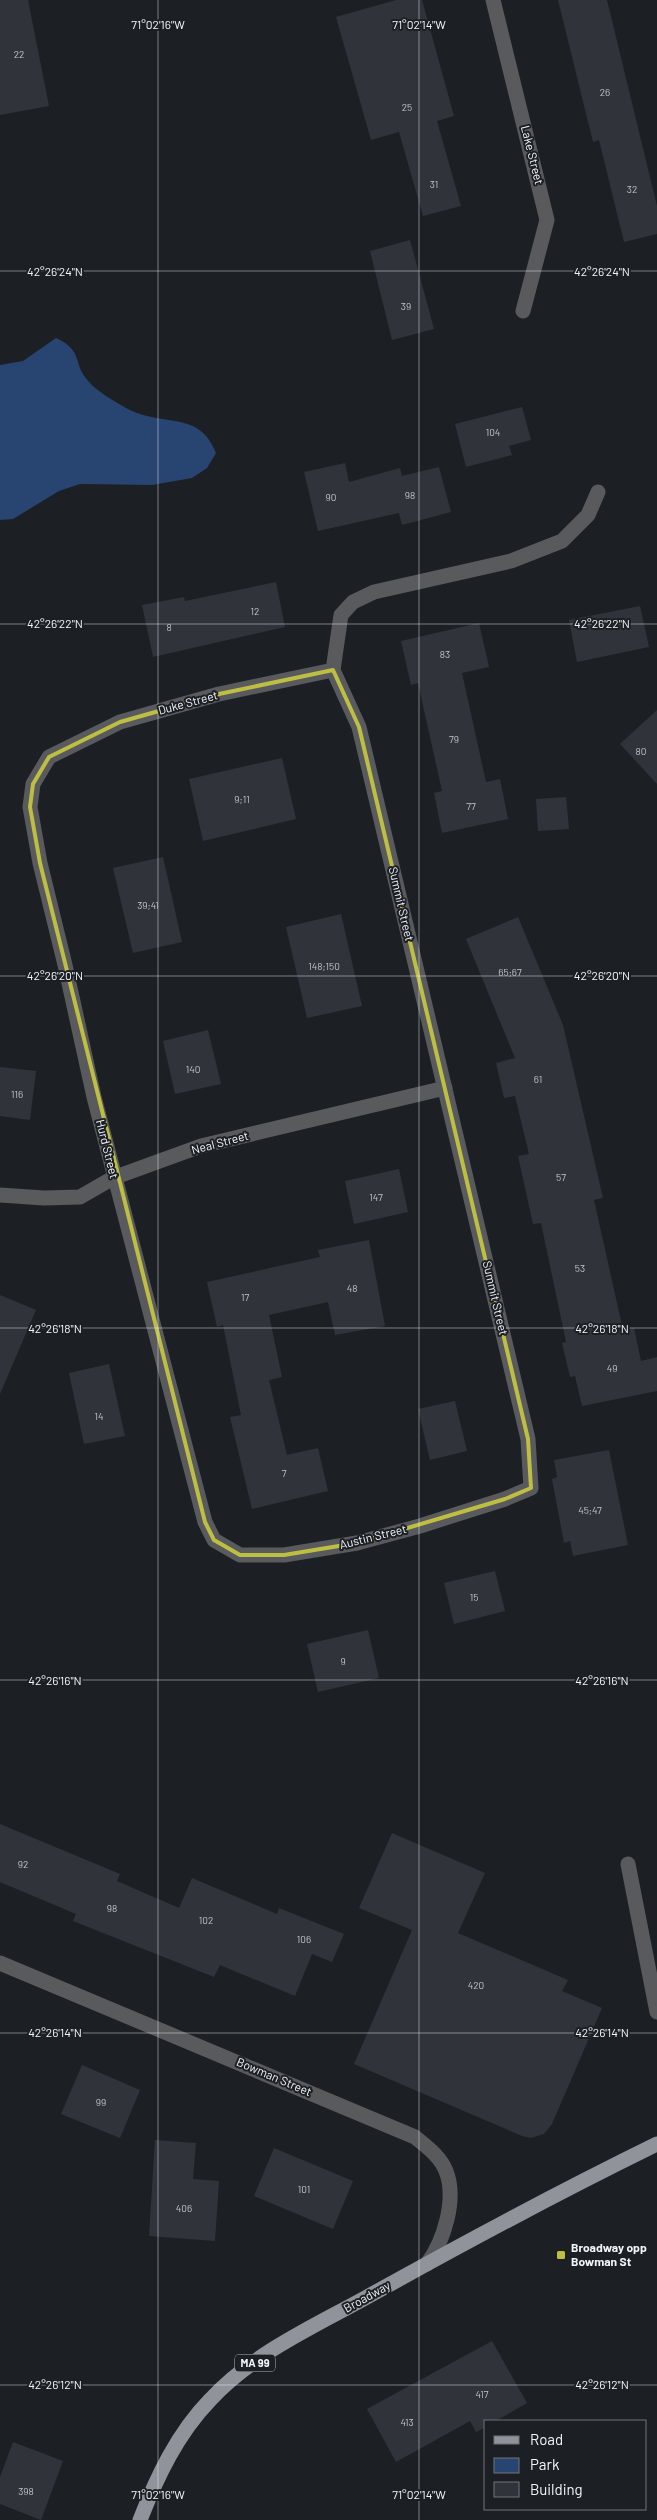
<svg xmlns="http://www.w3.org/2000/svg" width="657" height="2520" viewBox="0 0 657 2520" font-family="Barlow,sans-serif">
  <style>
    .green { fill: #284470 }
    .building { fill: #30343a }
    .lines { fill: none; stroke-linecap: round; stroke-linejoin: round }
    .minor { stroke: #585a5d; stroke-width: 15 }
    .major { stroke: #90949a; stroke-width: 15 }
    .marked { fill: none; stroke: #bebf42; stroke-width: 4; stroke-linejoin: round }
    .ticks { fill: none; stroke: #f1f4f8; stroke-width: 1; stroke-opacity: 0.45 }
    .poi-dot { fill: #bebf42; stroke: #1c2025; stroke-width: 2 }
    .labels { text-anchor: middle; stroke-width: 4; stroke-linejoin: round; paint-order: stroke }
    .number-label { font-size: 10px; fill: #c1c4c8 }
    .shield { fill: #1c2025; stroke: #b1b4b9; stroke-width: 1 }
    .shield-label { font-size: 11px; font-weight: bold; fill: #f1f4f8 }
    .street-label { font-size: 12px; fill: #f1f4f8; stroke: #1c2025 }
    .poi-label { font-size: 12px; font-weight: bold; fill: #f1f4f8; stroke: #1c2025; text-anchor: start }
    .ticks-label { font-size: 12px; text-anchor: middle; fill: #f1f4f8; stroke: #1c2025; stroke-width: 4; stroke-linejoin: round; paint-order: stroke }
  </style>
  <rect width="100%" height="100%" fill="#1c2025"/>
  <!-- green -->
  <path class="green" d="M 56,338 C 85,352 71,362 89,382 C 98,392 114,401 126,408 C 162,428 199,409 216,453 L 207,468 L 192,478 L 152,485 L 80,484 L 59,491 L 13,519 L 0,520 L 0,365 L 23,361 Z"/>
  <!-- building -->
  <g class="building">
    <path d="M 0,0 L 28,0 L 49,106 L 0,115 Z"/>
    <path d="M 396,0 L 422,0 L 454,116 L 437,121 L 461,206 L 423,216 L 399,132 L 371,140 L 336,17 Z"/>
    <path d="M 558,0 L 607,0 L 657,206 L 657,234 L 624,242 L 599,140 L 593,142 Z"/>
    <path d="M 410,240 L 434,329 L 392,340 L 370,251 Z"/>
    <path d="M 522,407 L 531,440 L 509,446 L 512,455 L 466,467 L 455,424 Z"/>
    <path d="M 345,463 L 349,482 L 400,468 L 402,476 L 439,467 L 451,512 L 402,525 L 399,513 L 318,531 L 304,472 Z"/>
    <path d="M 276,582 L 285,627 L 153,657 L 142,605 L 184,597 L 185,601 Z"/>
    <path d="M 640,606 L 649,647 L 577,662 L 569,620 Z"/>
    <path d="M 479,623 L 489,667 L 462,673 L 486,782 L 500,779 L 508,819 L 442,833 L 434,793 L 442,791 L 418,683 L 411,685 L 401,641 Z"/>
    <path d="M 657,710 L 657,784 L 620,744 Z"/>
    <path d="M 282,758 L 296,819 L 203,841 L 189,779 Z"/>
    <path d="M 566,797 L 569,829 L 538,831 L 536,799 Z"/>
    <path d="M 163,857 L 182,942 L 133,953 L 113,868 Z"/>
    <path d="M 341,914 L 362,1006 L 307,1018 L 286,927 Z"/>
    <path d="M 518,917 L 563,1025 L 603,1198 L 594,1200 L 623,1330 L 634,1328 L 641,1361 L 657,1357 L 657,1391 L 582,1406 L 575,1376 L 570,1377 L 562,1343 L 566,1342 L 541,1223 L 533,1224 L 518,1156 L 529,1154 L 515,1096 L 504,1098 L 496,1063 L 515,1058 L 466,939 Z"/>
    <path d="M 208,1030 L 221,1084 L 175,1094 L 163,1041 Z"/>
    <path d="M 0,1067 L 36,1071 L 30,1120 L 0,1116 Z"/>
    <path d="M 399,1169 L 408,1212 L 354,1224 L 345,1181 Z"/>
    <path d="M 369,1240 L 385,1326 L 335,1335 L 328,1302 L 269,1315 L 282,1377 L 269,1380 L 287,1455 L 318,1448 L 328,1491 L 252,1509 L 230,1417 L 241,1415 L 223,1325 L 217,1327 L 207,1282 L 320,1257 L 318,1250 Z"/>
    <path d="M 0,1295 L 36,1310 L 0,1394 Z"/>
    <path d="M 109,1364 L 125,1436 L 84,1444 L 69,1373 Z"/>
    <path d="M 455,1401 L 467,1451 L 430,1460 L 418,1409 Z"/>
    <path d="M 609,1450 L 628,1545 L 573,1556 L 570,1541 L 564,1543 L 552,1479 L 557,1477 L 554,1460 Z"/>
    <path d="M 495,1571 L 505,1611 L 454,1624 L 444,1583 Z"/>
    <path d="M 368,1630 L 379,1678 L 318,1692 L 307,1644 Z"/>
    <path d="M 0,1824 L 120,1874 L 117,1881 L 179,1908 L 192,1878 L 277,1914 L 279,1908 L 344,1934 L 332,1962 L 312,1954 L 295,1996 L 220,1965 L 214,1977 L 73,1921 L 76,1914 L 0,1882 Z"/>
    <path d="M 392,1833 L 485,1873 L 458,1933 L 568,1980 L 562,1991 L 602,2008 L 552,2124 L 544,2134 L 531,2138 L 522,2136 L 354,2064 L 412,1930 L 359,1908 Z"/>
    <path d="M 82,2065 L 140,2090 L 120,2138 L 61,2114 Z"/>
    <path d="M 155,2140 L 196,2143 L 193,2179 L 219,2181 L 215,2241 L 149,2236 Z"/>
    <path d="M 274,2148 L 353,2181 L 333,2229 L 254,2196 Z"/>
    <path d="M 492,2341 L 527,2403 L 496,2421 L 486,2421 L 486,2427 L 476,2432 L 470,2421 L 396,2462 L 367,2409 Z"/>
    <path d="M 13,2442 L 63,2461 L 41,2520 L 0,2504 L 0,2477 Z"/>
  </g>
  <g class="lines">
    <!-- minor -->
    <g class="minor">
      <path d="M 493,0 L 547,220 L 523,311"/>
      <path d="M 333,670 L 219,694 L 120,722 L 49,757 L 33,784 L 30,807 L 40,863 L 65,965 L 94,1097 L 205,1522 L 214,1540 L 240,1555 L 284,1555 L 357,1543 L 420,1526 L 505,1499 L 531,1488 L 528,1439 L 359,727 L 333,670 L 341,615 L 353,602 L 374,592 L 511,561 L 562,541 L 588,515 L 598,492"/>
      <path d="M 0,1195 L 44,1198 L 80,1197 L 113,1178 L 201,1146 L 445,1088"/>
      <path d="M 628,1864 L 657,2012"/>
      <path d="M 0,1963 L 415,2137 C 427,2147 440,2156 446,2171 C 457,2199 444,2241 427,2264"/>
    </g>
    <!-- major -->
    <path class="major" d="M 140,2520 C 157,2477 177,2434 210,2400 C 252,2354 313,2327 367,2297 C 462,2244 559,2192 657,2144"/>
  </g>
  <!-- marked area -->
  <path class="marked" d="M 333,670 L 359,727 L 528,1439 L 531,1488 L 505,1499 L 357,1543 L 284,1555 L 240,1555 L 214,1540 L 205,1522 L 40,863 L 30,807 L 33,784 L 49,757 L 120,722 L 219,694 Z"/>
  <!-- ticks -->
  <path class="ticks" d="M 158,0 L 158,2520M 419,0 L 419,2520M 0,271 L 657,271M 0,624 L 657,624M 0,976 L 657,976M 0,1328 L 657,1328M 0,1680 L 657,1680M 0,2033 L 657,2033M 0,2385 L 657,2385"/>
  <!-- markers -->
  <rect class="poi-dot" x="556" y="2250" width="10" height="10" rx="2.5"/>
  <g class="labels">
    <!-- number labels -->
    <g class="number-label">
      <text x="19" y="58">22</text>
      <text x="605" y="96">26</text>
      <text x="407" y="111">25</text>
      <text x="434" y="188">31</text>
      <text x="632" y="193">32</text>
      <text x="406" y="310">39</text>
      <text x="493" y="436">104</text>
      <text x="410" y="499">98</text>
      <text x="331" y="501">90</text>
      <text x="255" y="615">12</text>
      <text x="169" y="631">8</text>
      <text x="445" y="658">83</text>
      <text x="454" y="743">79</text>
      <text x="641" y="755">80</text>
      <text x="242" y="803">9;11</text>
      <text x="471" y="810">77</text>
      <text x="148" y="909">39;41</text>
      <text x="324" y="970">148;150</text>
      <text x="510" y="976">65;67</text>
      <text x="193" y="1073">140</text>
      <text x="538" y="1083">61</text>
      <text x="17" y="1098">116</text>
      <text x="561" y="1181">57</text>
      <text x="376" y="1201">147</text>
      <text x="580" y="1272">53</text>
      <text x="352" y="1292">48</text>
      <text x="245" y="1301">17</text>
      <text x="612" y="1372">49</text>
      <text x="99" y="1420">14</text>
      <text x="284" y="1477">7</text>
      <text x="590" y="1514">45;47</text>
      <text x="474" y="1601">15</text>
      <text x="343" y="1665">9</text>
      <text x="23" y="1868">92</text>
      <text x="112" y="1912">98</text>
      <text x="206" y="1924">102</text>
      <text x="304" y="1943">106</text>
      <text x="476" y="1989">420</text>
      <text x="101" y="2106">99</text>
      <text x="304" y="2193">101</text>
      <text x="184" y="2212">406</text>
      <text x="482" y="2398">417</text>
      <text x="407" y="2426">413</text>
      <text x="26" y="2495">398</text>
    </g>
    <!-- shield labels -->
    <rect class="shield" x="235" y="2354.5" width="40" height="17" rx="4"/>
    <g class="shield-label">
      <text x="255" y="2367">MA 99</text>
    </g>
    <!-- street labels -->
    <g class="street-label">
      <text transform="translate(532 155) rotate(76)" y="4">Lake Street</text>
      <text transform="translate(188 703) rotate(-15)" y="4">Duke Street</text>
      <text transform="translate(401 904) rotate(77)" y="4">Summit Street</text>
      <text transform="translate(220 1143) rotate(-15)" y="4">Neal Street</text>
      <text transform="translate(107 1149) rotate(76)" y="4">Hurd Street</text>
      <text transform="translate(495 1298) rotate(77)" y="4">Summit Street</text>
      <text transform="translate(373 1537) rotate(-14)" y="4">Austin Street</text>
      <text transform="translate(274 2077) rotate(23)" y="4">Bowman Street</text>
      <text transform="translate(367 2297) rotate(-29)" y="4">Broadway</text>
    </g>
    <!-- poi labels -->
    <g class="poi-label">
      <text x="571" y="2252">Broadway opp<tspan x="571" dy="14">Bowman St</tspan></text>
    </g>
  </g>
  <g class="ticks-label">
    <text x="158" y="29">71°02'16"W</text>
    <text x="419" y="29">71°02'14"W</text>
    <text x="55" y="276">42°26'24"N</text>
    <text x="602" y="276">42°26'24"N</text>
    <text x="55" y="628">42°26'22"N</text>
    <text x="602" y="628">42°26'22"N</text>
    <text x="55" y="980">42°26'20"N</text>
    <text x="602" y="980">42°26'20"N</text>
    <text x="55" y="1333">42°26'18"N</text>
    <text x="602" y="1333">42°26'18"N</text>
    <text x="55" y="1685">42°26'16"N</text>
    <text x="602" y="1685">42°26'16"N</text>
    <text x="55" y="2037">42°26'14"N</text>
    <text x="602" y="2037">42°26'14"N</text>
    <text x="55" y="2389">42°26'12"N</text>
    <text x="602" y="2389">42°26'12"N</text>
    <text x="158" y="2499">71°02'16"W</text>
    <text x="419" y="2499">71°02'14"W</text>
  </g>
  <!-- legend -->
  <rect x="484" y="2420" width="162" height="90" fill="#1c2025" stroke="#717579"/>
  <rect x="494" y="2436" width="25" height="8" fill="#90949a" stroke="#717579"/>
  <text x="530" y="2445" font-size="15" fill="#f1f4f8">Road</text>
  <rect x="494" y="2458" width="25" height="15" fill="#284470" stroke="#717579"/>
  <text x="530" y="2470" font-size="15" fill="#f1f4f8">Park</text>
  <rect x="494" y="2482" width="25" height="15" fill="#30343a" stroke="#717579"/>
  <text x="530" y="2495" font-size="15" fill="#f1f4f8">Building</text>
</svg>
